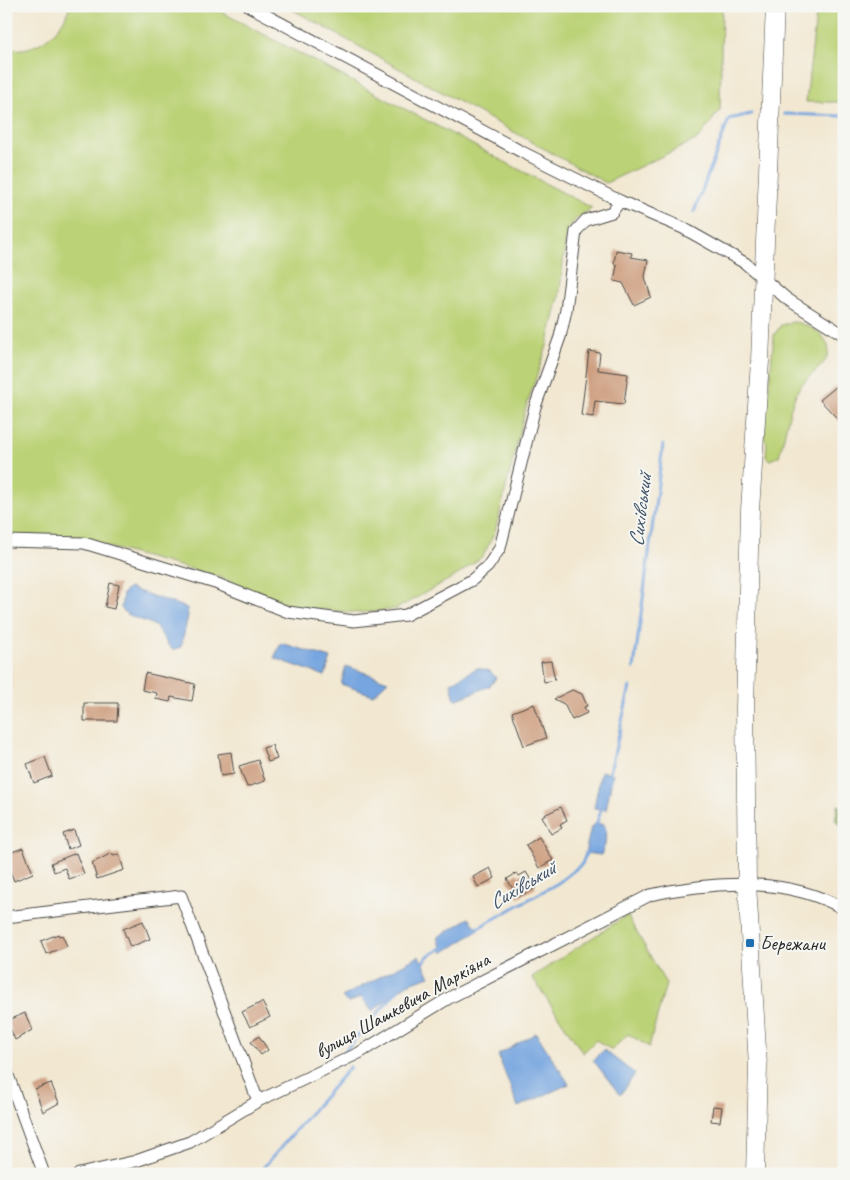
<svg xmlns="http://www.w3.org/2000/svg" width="850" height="1180" viewBox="0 0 850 1180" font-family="Caveat,sans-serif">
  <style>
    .green { fill: #bbd276; stroke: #737e50 }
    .forest { fill: #94b467; stroke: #607049 }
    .water { fill: #76a5df; stroke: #506885 }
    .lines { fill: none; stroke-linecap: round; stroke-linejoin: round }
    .stream { stroke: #76a5df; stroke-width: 3 }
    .building { fill: #cd9e7f }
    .minor-casing { stroke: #494744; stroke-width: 13 }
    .highway-casing { stroke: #494744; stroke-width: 19 }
    .minor { stroke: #fff; stroke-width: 11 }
    .highway { stroke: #fff; stroke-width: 18 }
    .poi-dot { fill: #1f6fb2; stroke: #f6f6f2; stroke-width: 2 }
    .labels { text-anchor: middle; stroke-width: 4; stroke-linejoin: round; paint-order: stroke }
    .poi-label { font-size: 20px; fill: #2b2b2b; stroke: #f6f6f2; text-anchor: start }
    .street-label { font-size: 20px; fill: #2b2b2b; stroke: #f6f6f2 }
    .water-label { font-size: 21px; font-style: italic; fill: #45566a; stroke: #f6f6f2 }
  </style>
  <rect width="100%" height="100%" fill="#f6f6f2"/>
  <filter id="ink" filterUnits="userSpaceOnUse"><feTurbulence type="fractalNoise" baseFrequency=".02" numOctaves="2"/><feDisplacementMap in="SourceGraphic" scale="10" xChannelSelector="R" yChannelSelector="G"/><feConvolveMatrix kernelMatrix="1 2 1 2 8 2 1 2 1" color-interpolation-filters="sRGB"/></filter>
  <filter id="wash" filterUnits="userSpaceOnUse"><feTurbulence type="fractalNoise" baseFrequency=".0096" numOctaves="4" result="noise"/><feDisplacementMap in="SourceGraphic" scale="20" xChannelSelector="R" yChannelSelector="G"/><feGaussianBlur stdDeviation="1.12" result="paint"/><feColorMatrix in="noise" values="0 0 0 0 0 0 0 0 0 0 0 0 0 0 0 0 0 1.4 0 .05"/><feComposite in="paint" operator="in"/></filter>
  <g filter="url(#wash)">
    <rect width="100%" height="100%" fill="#f2e8d2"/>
    <!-- green -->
    <g class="green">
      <path d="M 70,6 L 210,6 L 592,208 L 577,218 L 567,229 L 559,298 L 547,346 L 526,407 L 495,532 L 483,556 L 459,574 L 396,609 L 359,613 L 315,609 L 284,605 L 217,576 L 85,541 L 6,535 L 6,48 C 35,55 61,33 70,6 Z"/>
      <path d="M 286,6 L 722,6 L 720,110 L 698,139 L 606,183 Z"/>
      <path d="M 817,6 L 844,6 L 844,102 L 806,102 Z"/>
      <path d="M 793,322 C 803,323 816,329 823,337 C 842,360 807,373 798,390 C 789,406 785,437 779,456 L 770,460 L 766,457 L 767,443 L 764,439 L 774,335 L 781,325 Z"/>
      <path d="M 627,915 L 666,984 L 649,1047 L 628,1034 L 612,1050 L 596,1040 L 583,1053 L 532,977 Z"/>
    </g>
    <!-- forest -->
    <path class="forest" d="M 838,805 L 844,808 L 844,828 L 835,820 Z"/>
    <!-- water -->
    <g class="water">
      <path d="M 129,588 L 187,608 L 188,616 L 181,647 L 173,650 C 164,644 162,630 153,625 C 141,618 129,619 121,608 L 123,593 Z"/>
      <path d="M 281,643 L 331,658 L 325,676 L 274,658 Z"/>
      <path d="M 346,666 L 388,681 L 373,695 L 341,684 Z"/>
      <path d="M 477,668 L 490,671 L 496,678 L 490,686 L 455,700 L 451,683 Z"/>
      <path d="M 601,771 L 613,774 L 606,810 L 594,808 Z"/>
      <path d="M 594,824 L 604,824 L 606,830 L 605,845 L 601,855 L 585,853 L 591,827 Z"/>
      <path d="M 469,918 L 479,930 L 443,953 L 438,937 Z"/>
      <path d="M 419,956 L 430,976 L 407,984 L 372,1011 L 361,997 L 348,1003 L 342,997 Z"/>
      <path d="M 536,1033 L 569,1084 L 518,1107 L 498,1055 Z"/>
      <path d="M 604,1050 L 635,1074 L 620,1095 L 593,1060 Z"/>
    </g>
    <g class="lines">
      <!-- stream -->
      <g class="stream">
        <path d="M 784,114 L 844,116"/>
        <path d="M 694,212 L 729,119 L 751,114"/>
        <path d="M 634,668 L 663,445"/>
        <path d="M 609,776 L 630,687"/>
        <path d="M 596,826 L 602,806"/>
        <path d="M 476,929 L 558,883 L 582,864 L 587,851"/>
        <path d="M 421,964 L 428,956 L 444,947"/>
        <path d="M 343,1053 L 397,991"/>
        <path d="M 264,1167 L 350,1067"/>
        <path d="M 249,1174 L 253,1171"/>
      </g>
    </g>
    <g id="blocks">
      <!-- building -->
      <g class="building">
        <path d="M 616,250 L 632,253 L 631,257 L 648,260 L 645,277 L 651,297 L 634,305 L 623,283 L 614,281 L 617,265 L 614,264 Z"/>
        <path d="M 589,351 L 600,353 L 598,370 L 628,374 L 624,404 L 595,401 L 593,417 L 581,415 Z"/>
        <path d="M 837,386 L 844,393 L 844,426 L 820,400 Z"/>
        <path d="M 110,583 L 119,585 L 114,609 L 105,607 Z"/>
        <path d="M 551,661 L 555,680 L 544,682 L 541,662 Z"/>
        <path d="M 145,673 L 195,684 L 192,701 L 171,697 L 170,702 L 156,699 L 157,693 L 142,690 Z"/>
        <path d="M 572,690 L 582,694 L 587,706 L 584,707 L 587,713 L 572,720 L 564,704 L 554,699 Z"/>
        <path d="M 84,703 L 118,703 L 117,721 L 84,721 Z"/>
        <path d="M 534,704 L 546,738 L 524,746 L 512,712 Z"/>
        <path d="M 272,745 L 277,759 L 268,762 L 263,748 Z"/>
        <path d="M 231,752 L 234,774 L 221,776 L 218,754 Z"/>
        <path d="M 45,757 L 52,776 L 34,783 L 27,764 Z"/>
        <path d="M 258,760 L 265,781 L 247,787 L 239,766 Z"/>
        <path d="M 561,807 L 567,820 L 560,824 L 562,828 L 551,834 L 542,816 Z"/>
        <path d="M 74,830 L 79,845 L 68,849 L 63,834 Z"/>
        <path d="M 539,837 L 553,860 L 539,868 L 526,845 Z"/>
        <path d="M 23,848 L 33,873 L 14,881 L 6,861 L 6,854 Z"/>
        <path d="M 76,853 L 84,874 L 69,879 L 65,868 L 54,872 L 51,863 Z"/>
        <path d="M 112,853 L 113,856 L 119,854 L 124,870 L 97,879 L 92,863 Z"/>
        <path d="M 490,868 L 495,878 L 478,887 L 473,877 Z"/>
        <path d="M 526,872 L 536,888 L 518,897 L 507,879 L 517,873 L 519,876 Z"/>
        <path d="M 143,921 L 150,939 L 130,947 L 123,929 Z"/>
        <path d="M 58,934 L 59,936 L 62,935 L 67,946 L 46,954 L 41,941 Z"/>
        <path d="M 262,1002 L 270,1017 L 250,1027 L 242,1012 Z"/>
        <path d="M 25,1013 L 32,1030 L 15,1040 L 7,1021 Z"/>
        <path d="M 259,1036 L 268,1050 L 261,1055 L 251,1042 Z"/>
        <path d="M 51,1083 L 59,1103 L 43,1112 L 35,1089 Z"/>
        <path d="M 713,1106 L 722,1107 L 720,1122 L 711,1121 Z"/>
      </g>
    </g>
  </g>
  <g filter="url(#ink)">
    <use href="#blocks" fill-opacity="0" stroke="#494744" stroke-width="1"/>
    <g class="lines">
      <!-- minor casing -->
      <g class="minor-casing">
        <g id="minor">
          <path d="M 249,6 L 522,152 L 620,201 L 683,228 L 745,263 L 787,299 L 844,335"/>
          <path d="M 6,541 L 84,543 L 215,583 L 288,612 L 354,621 L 406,615 L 472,580 L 488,566 L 500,548 L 535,407 L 560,337 L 566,310 L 576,231 L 586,220 L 612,212 L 620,201"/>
          <path d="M 6,917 L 181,896 L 258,1101"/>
          <path d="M 6,1070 L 44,1174"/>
          <path d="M 79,1174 L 136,1161 L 190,1142 L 258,1101 L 359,1053 L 449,998 L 650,895 C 713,881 786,876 844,909"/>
        </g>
      </g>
      <!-- highway casing -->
      <g class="highway-casing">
        <path id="highway" d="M 755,1174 L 758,1066 L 747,884 L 745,708 L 750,510 L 760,361 L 775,6"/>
      </g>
      <!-- minor -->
      <use href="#minor" class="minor"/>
      <!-- highway -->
      <use href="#highway" class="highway"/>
    </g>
  </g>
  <!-- markers -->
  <rect class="poi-dot" x="745" y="938" width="10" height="10" rx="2.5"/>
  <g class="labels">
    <!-- poi labels -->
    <g class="poi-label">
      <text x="760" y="950">Бережани</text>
    </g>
    <!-- street labels -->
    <g class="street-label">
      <text transform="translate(402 1005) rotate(-29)" y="7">вулиця Шашкевича Маркіяна</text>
    </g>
    <!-- water labels -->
    <g class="water-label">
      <text transform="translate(640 510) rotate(-83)" y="7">Сихівський</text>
      <text transform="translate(522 885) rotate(-31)" y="7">Сихівський</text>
    </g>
  </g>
  <!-- margin -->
  <rect width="850" height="1180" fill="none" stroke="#f6f6f2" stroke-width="25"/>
</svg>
